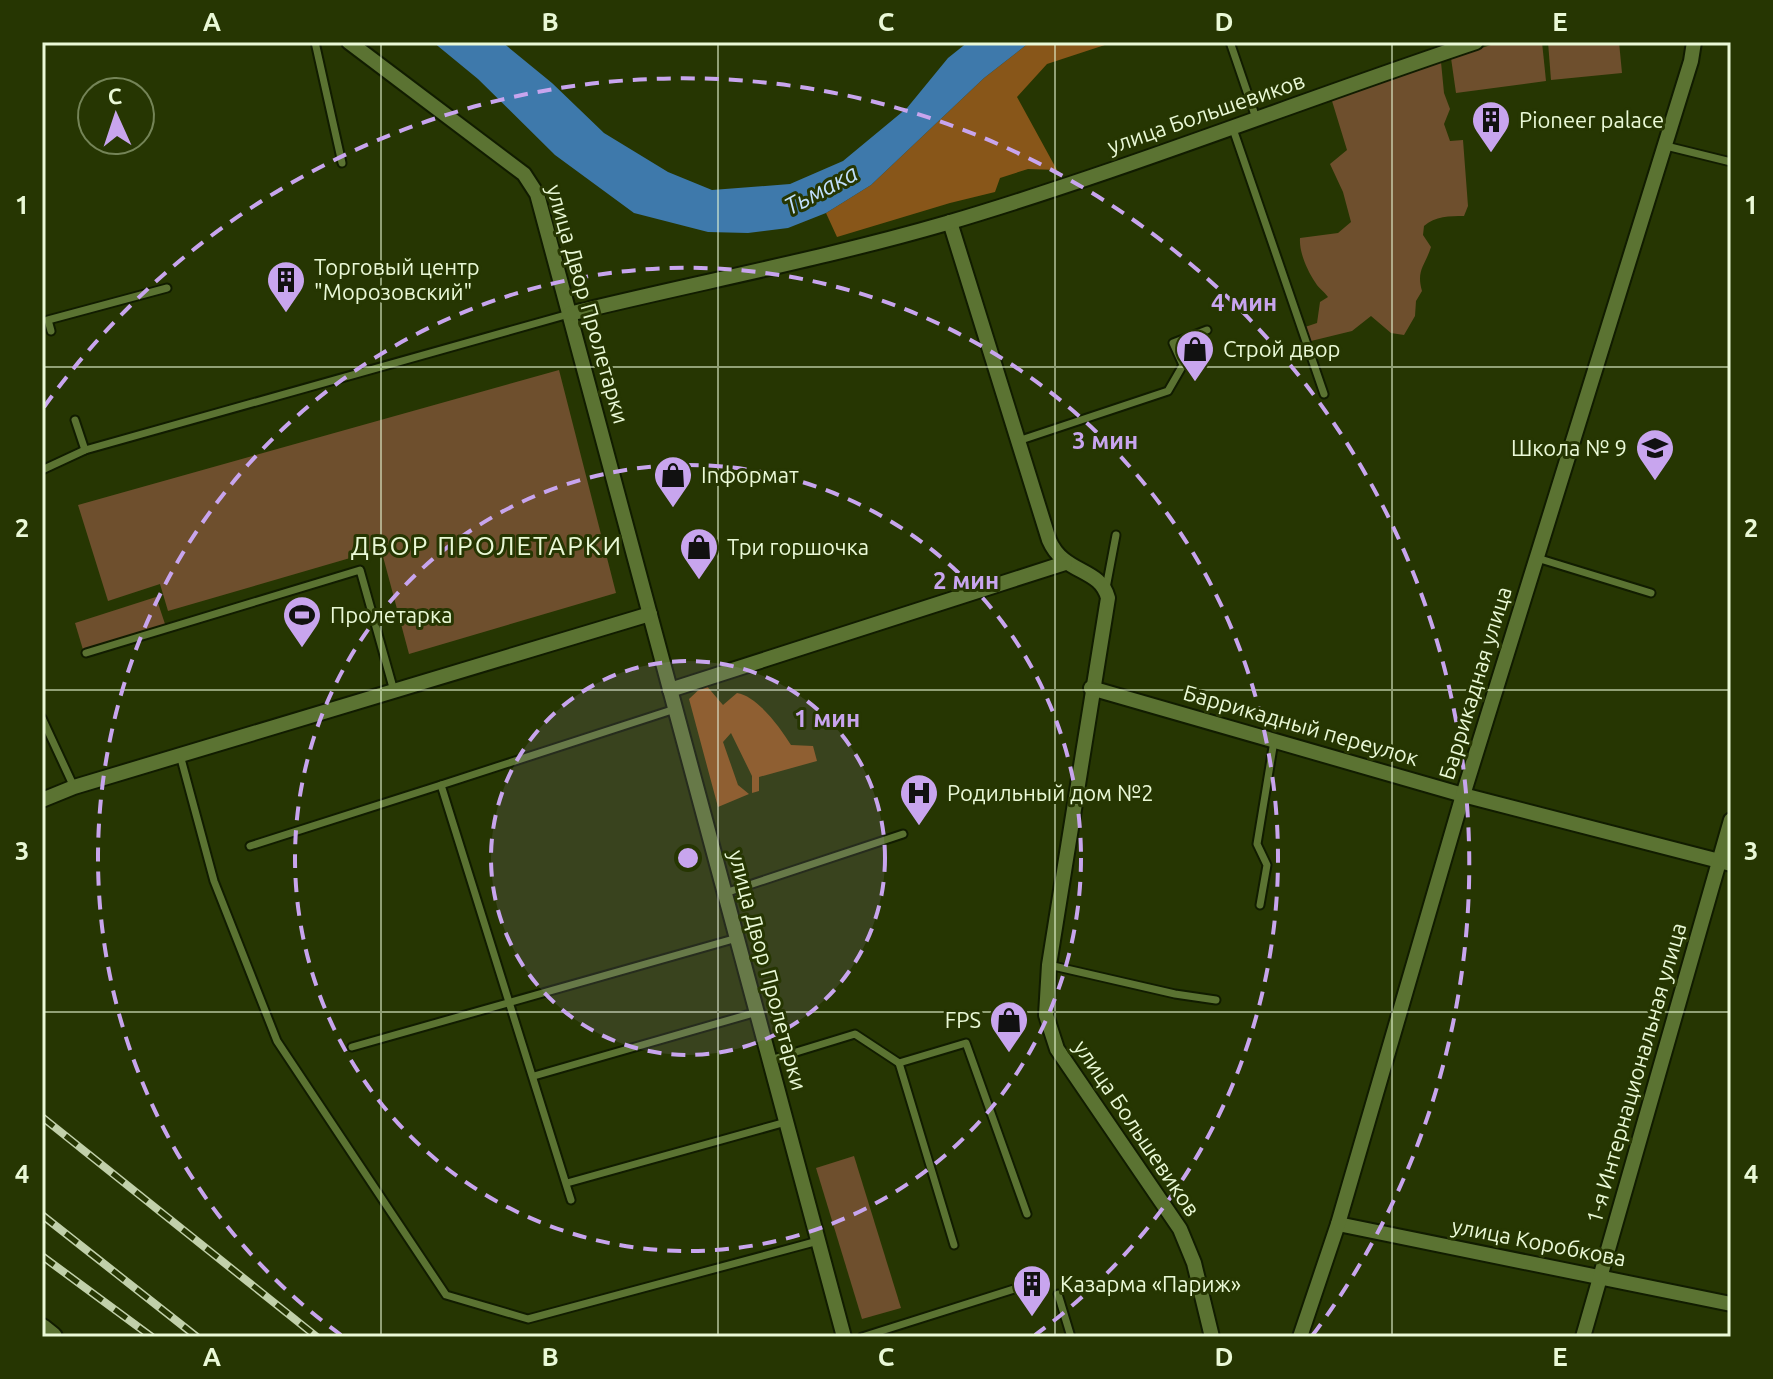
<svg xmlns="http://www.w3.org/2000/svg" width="1773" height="1379" viewBox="0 0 1773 1379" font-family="Ubuntu,sans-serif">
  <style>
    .green { fill: #6e4f2d }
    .forest { fill: #885619 }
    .water { fill: #3e79ab }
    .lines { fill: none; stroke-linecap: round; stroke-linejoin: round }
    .lane-casing { stroke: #111c00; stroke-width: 11 }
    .street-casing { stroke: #111c00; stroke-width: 18 }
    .secondary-casing { stroke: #111c00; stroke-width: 24 }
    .lane { stroke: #5b7332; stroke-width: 7 }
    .street { stroke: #5b7332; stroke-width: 14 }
    .secondary { stroke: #5b7332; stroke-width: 20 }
    .rail-casing { stroke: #c1d0aa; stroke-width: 8 }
    .rail { stroke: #263602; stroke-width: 5; stroke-dasharray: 15; stroke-linecap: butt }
    .grid { fill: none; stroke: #eaf9d7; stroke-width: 2; stroke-opacity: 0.55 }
    .ring { fill: none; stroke: #c8a5ee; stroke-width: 4; stroke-dasharray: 14 10 }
    .labels { text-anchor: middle; stroke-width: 6; stroke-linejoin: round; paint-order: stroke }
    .street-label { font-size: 22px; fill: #eaf9d7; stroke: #263602 }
    .poi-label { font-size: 22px; fill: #eaf9d7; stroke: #263602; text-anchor: start }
    .water-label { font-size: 24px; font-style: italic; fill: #c1e0fd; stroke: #263602 }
    .quarter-label { font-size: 26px; letter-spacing: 2px; fill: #eaf9d7; stroke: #263602 }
    .centre { fill: #c8a5ee; stroke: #263602; stroke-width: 4 }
    .ring-label { font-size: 24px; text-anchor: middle; font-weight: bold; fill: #c8a5ee; stroke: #263602; stroke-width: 6; stroke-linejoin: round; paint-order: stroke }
    .neatline { fill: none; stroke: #eaf9d7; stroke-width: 3 }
    .grid-label { font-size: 26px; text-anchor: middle; font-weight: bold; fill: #eaf9d7 }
  </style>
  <rect width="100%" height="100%" fill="#263602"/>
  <!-- green -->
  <g class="green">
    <path d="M 1500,42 L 1542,42 L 1546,81 L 1456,93 L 1451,58 Z"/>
    <path d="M 1548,42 L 1619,42 L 1622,73 L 1551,80 Z"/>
    <path d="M 1438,58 L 1441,62 L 1444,93 L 1450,109 L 1444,124 L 1450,141 L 1463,140 L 1468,206 L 1464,216 C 1450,216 1435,216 1424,226 L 1423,235 L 1431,247 C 1425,266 1416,270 1422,291 L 1416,301 L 1415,316 L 1404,335 L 1391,333 L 1371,316 L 1352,331 L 1311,341 L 1305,327 L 1317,323 L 1320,302 L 1328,297 C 1324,291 1318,288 1315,282 C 1307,270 1299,252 1300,238 L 1338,233 L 1351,222 L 1343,192 L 1330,164 L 1347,150 L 1332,101 L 1339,93 Z"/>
    <path d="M 559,370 L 616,593 L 409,654 L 381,549 L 168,611 L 160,584 L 108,601 L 78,505 Z"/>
    <path d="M 156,597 L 166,627 L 84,653 L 75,623 Z"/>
    <path d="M 854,1156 L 901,1308 L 862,1319 L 816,1168 Z"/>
  </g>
  <!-- forest -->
  <g class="forest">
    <path d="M 1030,42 L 1114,42 L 1047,64 L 1017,97 L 1057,170 L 1028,169 L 1000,178 L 995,192 L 950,203 L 837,237 L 826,213 L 871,185 L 984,78 Z"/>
    <path d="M 705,684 L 723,705 L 737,693 C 757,696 780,727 791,745 L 813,746 L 817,761 L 759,777 L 759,791 L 752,793 L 752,776 L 731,733 L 723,742 L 738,785 L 749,794 L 718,807 L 689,699 Z"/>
  </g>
  <!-- water -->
  <path class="water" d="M 433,42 L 502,42 L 552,83 L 604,133 L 668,172 L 712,190 L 790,184 L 843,161 L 907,108 L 948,58 L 968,42 L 1030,42 L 984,78 L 871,185 L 826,213 L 788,228 L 748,233 L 708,232 L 634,213 L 555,155 L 478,79 Z"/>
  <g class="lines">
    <!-- lane casing -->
    <g class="lane-casing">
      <g id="lane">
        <path d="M 315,42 L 342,163"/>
        <path d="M 1230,42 L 1256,118"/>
        <path d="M 1233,129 L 1324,394"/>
        <path d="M 1666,146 L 1731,162"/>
        <path d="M 51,331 L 48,320 L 167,288"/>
        <path d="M 75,420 L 85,450"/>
        <path d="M 1018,441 L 1168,391 L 1183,365 L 1173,343 L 1207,330"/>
        <path d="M 42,470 L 85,450 L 569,314"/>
        <path d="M 1537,558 L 1651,593"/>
        <path d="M 1106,588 L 1116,535"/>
        <path d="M 86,653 L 360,570 L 394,691"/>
        <path d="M 42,718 L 74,787"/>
        <path d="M 180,755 L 214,881 L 277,1041 L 446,1295 L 528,1319 L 818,1241"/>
        <path d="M 250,846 L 441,785"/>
        <path d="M 725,893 L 903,834"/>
        <path d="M 1260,905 L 1267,865 L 1257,844 L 1274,741"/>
        <path d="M 1049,965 L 1175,994 L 1216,1000"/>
        <path d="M 352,1047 L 737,938"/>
        <path d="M 770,1060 L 855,1034 L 899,1063 L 966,1043 L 1027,1214"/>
        <path d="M 899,1063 L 954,1245"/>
        <path d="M 534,1076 L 757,1012"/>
        <path d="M 567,1183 L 786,1122"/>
        <path d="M 571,1200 L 441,785 L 675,709"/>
        <path d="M 1058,1294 L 1071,1337"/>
        <path d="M 862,1337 L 1033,1283"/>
      </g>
    </g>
    <!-- street casing -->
    <g class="street-casing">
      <g id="street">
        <path d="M 349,42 L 524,174 L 537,194 L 844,1337"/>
        <path d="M 950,222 L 1049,540 C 1064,575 1100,567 1108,598 L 1049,965 L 1046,1015 L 1057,1049 L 1180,1229 L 1194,1263 L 1212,1337"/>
        <path d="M 569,314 C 695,283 823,259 947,223 C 1126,170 1299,101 1476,42"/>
        <path d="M 1091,688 L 1463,795 L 1731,864"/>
        <path d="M 670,690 L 1065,563"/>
        <path d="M 42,800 L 74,787 L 650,614"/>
        <path d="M 1338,1224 L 1731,1304"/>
        <path d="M 1300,1337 L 1338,1224 L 1463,795 L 1691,61 L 1694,42"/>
        <path d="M 1583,1337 L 1731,820"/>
      </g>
    </g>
    <!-- secondary casing -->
    <g class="secondary-casing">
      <path id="secondary" d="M 42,1329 L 52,1337"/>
    </g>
    <!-- lane -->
    <use href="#lane" class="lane"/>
    <!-- street -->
    <use href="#street" class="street"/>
    <!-- secondary -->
    <use href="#secondary" class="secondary"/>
    <!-- rail casing -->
    <g class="rail-casing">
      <g id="rail">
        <path d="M 42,1117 L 317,1337"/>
        <path d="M 42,1215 L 197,1337"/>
        <path d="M 42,1256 L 152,1337"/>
      </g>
    </g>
    <!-- rail -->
    <use href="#rail" class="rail"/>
  </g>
  <!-- grid -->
  <path class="grid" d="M 381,42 L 381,1337M 718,42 L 718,1337M 1055,42 L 1055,1337M 1392,42 L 1392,1337M 42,367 L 1731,367M 42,690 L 1731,690M 42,1012 L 1731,1012"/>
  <!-- distance rings -->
  <circle cx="688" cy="858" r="197" fill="#c8a5ee" fill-opacity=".12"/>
  <g class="ring">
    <circle cx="688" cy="858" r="197"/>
    <circle cx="688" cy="858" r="393"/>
    <path d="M341 1335A590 590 0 1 1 1035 1335"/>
    <path d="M44 407A786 786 0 1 1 1312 1336"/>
  </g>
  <!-- icons -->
  <defs>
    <g id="building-pin" transform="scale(2)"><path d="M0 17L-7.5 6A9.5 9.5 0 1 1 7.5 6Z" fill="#c8a5ee" stroke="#263602"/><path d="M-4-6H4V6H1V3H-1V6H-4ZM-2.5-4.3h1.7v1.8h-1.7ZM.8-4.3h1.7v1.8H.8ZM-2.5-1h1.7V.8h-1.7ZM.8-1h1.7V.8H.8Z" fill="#111"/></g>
    <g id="shop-pin" transform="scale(2)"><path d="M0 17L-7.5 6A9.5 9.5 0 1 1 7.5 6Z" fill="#c8a5ee" stroke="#263602"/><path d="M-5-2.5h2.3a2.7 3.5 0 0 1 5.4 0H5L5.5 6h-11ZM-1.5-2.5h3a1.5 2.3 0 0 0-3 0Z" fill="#111"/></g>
    <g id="school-pin" transform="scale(2)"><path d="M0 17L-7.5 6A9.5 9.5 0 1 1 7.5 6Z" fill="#c8a5ee" stroke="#263602"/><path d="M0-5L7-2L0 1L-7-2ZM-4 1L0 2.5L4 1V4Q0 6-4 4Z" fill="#111"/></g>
    <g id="stadium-pin" transform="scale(2)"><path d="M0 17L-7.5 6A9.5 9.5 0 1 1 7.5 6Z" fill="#c8a5ee" stroke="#263602"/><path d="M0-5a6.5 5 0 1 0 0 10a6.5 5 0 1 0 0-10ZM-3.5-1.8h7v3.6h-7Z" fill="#111"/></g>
    <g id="hospital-pin" transform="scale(2)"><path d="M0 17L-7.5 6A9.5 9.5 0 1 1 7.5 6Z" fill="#c8a5ee" stroke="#263602"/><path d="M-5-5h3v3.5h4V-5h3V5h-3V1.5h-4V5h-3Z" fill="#111"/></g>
  </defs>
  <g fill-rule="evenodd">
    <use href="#building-pin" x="1491" y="120"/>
    <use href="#building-pin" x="286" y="280"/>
    <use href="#shop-pin" x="1195" y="349"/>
    <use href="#school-pin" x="1655" y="448"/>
    <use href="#shop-pin" x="673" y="475"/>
    <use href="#shop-pin" x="699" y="547"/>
    <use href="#stadium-pin" x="302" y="615"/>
    <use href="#hospital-pin" x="919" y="793"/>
    <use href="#shop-pin" x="1009" y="1020"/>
    <use href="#building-pin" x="1032" y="1284"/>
  </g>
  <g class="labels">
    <!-- street labels -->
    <g class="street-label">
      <text transform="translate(1206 113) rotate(-19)" y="8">улица Большевиков</text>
      <text transform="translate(588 304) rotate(74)" y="8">улица Двор Пролетарки</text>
      <text transform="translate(1475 683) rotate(-73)" y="8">Баррикадная улица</text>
      <text transform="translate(1301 725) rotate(16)" y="8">Баррикадный переулок</text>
      <text transform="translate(768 970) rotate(75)" y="8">улица Двор Пролетарки</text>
      <text transform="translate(1636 1073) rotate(-74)" y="8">1-я Интернациональная улица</text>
      <text transform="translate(1137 1128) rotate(56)" y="8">улица Большевиков</text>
      <text transform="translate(1539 1242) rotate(11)" y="8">улица Коробкова</text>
    </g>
    <!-- poi labels -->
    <g class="poi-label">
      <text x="1519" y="128">Pioneer palace</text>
      <text x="314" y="275">Торговый центр<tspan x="314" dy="25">"Морозовский"</tspan></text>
      <text x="1223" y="357">Строй двор</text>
      <text x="1627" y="456" text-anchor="end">Школа № 9</text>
      <text x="701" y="483">Inформат</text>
      <text x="727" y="555">Три горшочка</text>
      <text x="330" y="623">Пролетарка</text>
      <text x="947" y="801">Родильный дом №2</text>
      <text x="981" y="1028" text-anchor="end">FPS</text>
      <text x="1060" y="1292">Казарма «Париж»</text>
    </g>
    <!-- water labels -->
    <g class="water-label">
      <text transform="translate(821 190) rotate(-28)" y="8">Тьмака</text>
    </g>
    <!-- quarter labels -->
    <g class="quarter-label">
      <text x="487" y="555">ДВОР ПРОЛЕТАРКИ</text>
    </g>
  </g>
  <circle cx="688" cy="858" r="12" class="centre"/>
  <g class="ring-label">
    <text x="1244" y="311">4 мин</text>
    <text x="1105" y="449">3 мин</text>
    <text x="966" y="589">2 мин</text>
    <text x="827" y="727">1 мин</text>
  </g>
  <!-- border -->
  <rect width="1773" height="1379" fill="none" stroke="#263602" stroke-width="88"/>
  <!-- north arrow -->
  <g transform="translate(116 116) rotate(357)"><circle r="38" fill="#263602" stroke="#748457" stroke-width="2"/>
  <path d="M0-6L14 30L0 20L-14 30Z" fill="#c8a5ee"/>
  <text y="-12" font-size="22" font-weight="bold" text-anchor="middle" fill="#eaf9d7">С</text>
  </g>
  <rect x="44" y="44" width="1685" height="1291" class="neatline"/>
  <g class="grid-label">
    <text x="212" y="31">A</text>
    <text x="550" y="31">B</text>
    <text x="886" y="31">C</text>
    <text x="1224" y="31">D</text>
    <text x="1560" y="31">E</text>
    <text x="22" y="214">1</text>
    <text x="1751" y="214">1</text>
    <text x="22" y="537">2</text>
    <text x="1751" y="537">2</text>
    <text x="22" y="860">3</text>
    <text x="1751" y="860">3</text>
    <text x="22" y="1183">4</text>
    <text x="1751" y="1183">4</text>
    <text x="212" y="1366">A</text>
    <text x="550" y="1366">B</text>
    <text x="886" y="1366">C</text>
    <text x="1224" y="1366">D</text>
    <text x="1560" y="1366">E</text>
  </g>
</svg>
